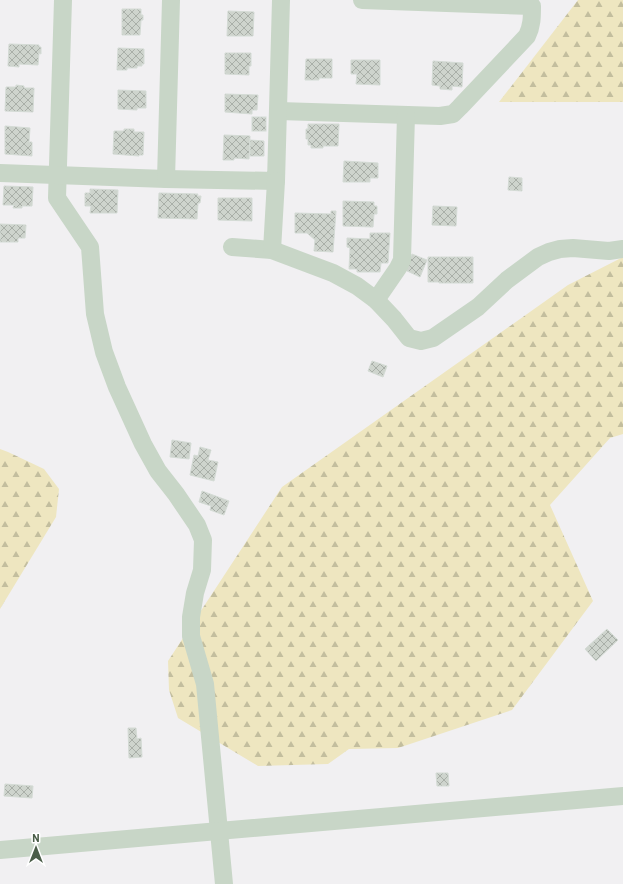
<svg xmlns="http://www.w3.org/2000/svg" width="623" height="884" viewBox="0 0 623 884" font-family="Barlow,sans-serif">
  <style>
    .forest { fill: url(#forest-firs) }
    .building { fill: url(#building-cross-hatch); stroke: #d4dbd5 }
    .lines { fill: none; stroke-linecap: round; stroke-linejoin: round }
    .street { stroke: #c8d6c7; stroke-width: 18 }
  </style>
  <defs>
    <pattern id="forest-firs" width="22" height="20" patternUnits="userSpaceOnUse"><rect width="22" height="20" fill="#eee6c0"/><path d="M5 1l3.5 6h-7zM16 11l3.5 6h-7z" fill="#c3be9e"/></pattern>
    <pattern id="building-cross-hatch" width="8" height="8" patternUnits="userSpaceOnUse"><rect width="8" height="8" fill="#ced4cd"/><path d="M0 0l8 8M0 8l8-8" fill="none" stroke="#a9afa8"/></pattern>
  </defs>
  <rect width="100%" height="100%" fill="#f1f0f2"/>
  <!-- forest -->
  <g class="forest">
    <path d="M 578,0 L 623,0 L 623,102 L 499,102 Z"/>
    <path d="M 623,257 L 623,434 L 610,438 L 550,505 L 593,601 L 512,710 L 398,748 L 349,749 L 328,764 L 258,766 L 178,718 L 169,690 L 168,661 L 282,487 L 568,285 Z"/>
    <path d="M 0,449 L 8,452 L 44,469 L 59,489 L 56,517 L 0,609 Z"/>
  </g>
  <!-- building -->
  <g class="building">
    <path d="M 122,9 L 141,9 L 141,15 L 143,15 L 143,20 L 141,20 L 140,35 L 122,35 Z"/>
    <path d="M 228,11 L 254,12 L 253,36 L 227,36 Z"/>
    <path d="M 9,44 L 39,45 L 39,47 L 41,47 L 41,54 L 39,53 L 38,65 L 19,64 L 19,67 L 8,66 Z"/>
    <path d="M 118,48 L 144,49 L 144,64 L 142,64 L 142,66 L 137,66 L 137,68 L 127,68 L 127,70 L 117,70 Z"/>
    <path d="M 225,53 L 251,53 L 251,66 L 249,66 L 249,75 L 225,74 Z"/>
    <path d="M 306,59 L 332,59 L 332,78 L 319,78 L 319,80 L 305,80 Z"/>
    <path d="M 351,60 L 380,60 L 380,85 L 356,84 L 357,74 L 351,74 Z"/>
    <path d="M 433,61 L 463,63 L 462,87 L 452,86 L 452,90 L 440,89 L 440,86 L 432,85 Z"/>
    <path d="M 16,85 L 24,86 L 24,88 L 34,88 L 33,112 L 5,111 L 6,87 L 16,87 Z"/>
    <path d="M 118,90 L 146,91 L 146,108 L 137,108 L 137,110 L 118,109 Z"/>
    <path d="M 225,94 L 258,95 L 257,110 L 252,110 L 252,114 L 225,112 Z"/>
    <rect x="252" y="117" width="14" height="14"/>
    <path d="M 308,124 L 339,124 L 338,146 L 323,146 L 323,148 L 311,148 L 311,145 L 308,145 L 308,139 L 306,139 L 306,129 L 308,129 Z"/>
    <path d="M 5,126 L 30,128 L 29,142 L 32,142 L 32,156 L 5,154 Z"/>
    <path d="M 124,129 L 134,129 L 134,132 L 144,132 L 143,155 L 139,155 L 139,156 L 113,154 L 114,131 L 124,131 Z"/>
    <path d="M 224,135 L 250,136 L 249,159 L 234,158 L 234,160 L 223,160 Z"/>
    <path d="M 250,140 L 264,141 L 264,156 L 250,156 Z"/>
    <path d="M 344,161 L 378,163 L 378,178 L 370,178 L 370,182 L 343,182 Z"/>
    <path d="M 509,177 L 522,178 L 522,191 L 508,190 Z"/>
    <path d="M 4,186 L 33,187 L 32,206 L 22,206 L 22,208 L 13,208 L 14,205 L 3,205 Z"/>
    <path d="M 90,189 L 118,190 L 117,213 L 90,213 L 91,206 L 85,206 L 85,193 L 90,193 Z"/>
    <path d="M 159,193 L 198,194 L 197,196 L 201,196 L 200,203 L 198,203 L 197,219 L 158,218 Z"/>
    <path d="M 218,198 L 252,198 L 252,221 L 218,220 Z"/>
    <path d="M 343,201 L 374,202 L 374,206 L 377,206 L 377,214 L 374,214 L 373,227 L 343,226 Z"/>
    <path d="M 433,206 L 457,207 L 456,226 L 432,225 Z"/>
    <path d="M 331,211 L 336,211 L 333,252 L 314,251 L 315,240 L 307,233 L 295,233 L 295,213 L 331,214 Z"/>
    <path d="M 0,224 L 26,225 L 25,238 L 18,238 L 18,242 L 0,242 Z"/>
    <path d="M 370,233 L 390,233 L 388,263 L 381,263 L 380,272 L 357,272 L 357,269 L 349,269 L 350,248 L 347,247 L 347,238 L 370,239 Z"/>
    <path d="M 412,254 L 427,260 L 420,277 L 405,270 Z"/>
    <path d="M 428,257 L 473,257 L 473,283 L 439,283 L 439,282 L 428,282 Z"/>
    <path d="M 372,361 L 387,366 L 383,377 L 368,371 Z"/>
    <path d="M 172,440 L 191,443 L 189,459 L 170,457 Z"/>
    <path d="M 200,447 L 211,450 L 208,460 L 218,462 L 214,481 L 190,475 L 194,455 L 198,456 Z"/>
    <path d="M 202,491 L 229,501 L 224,515 L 210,510 L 211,506 L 199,502 Z"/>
    <path d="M 607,629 L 618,640 L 596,661 L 585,649 Z"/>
    <path d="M 128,728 L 136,728 L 137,739 L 141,738 L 142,757 L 129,758 Z"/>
    <path d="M 436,773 L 448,773 L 449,786 L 437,786 Z"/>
    <path d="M 5,784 L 33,786 L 32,798 L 4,796 Z"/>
  </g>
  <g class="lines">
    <!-- street -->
    <g class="street">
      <path d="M 63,0 L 57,198 L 90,247 L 95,314 L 104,352 L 117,387 L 143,444 L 158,471 L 176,494 L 197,525 L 203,540 L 202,570 L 195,593 L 191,617 L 191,636 L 205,684 L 224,884"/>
      <path d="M 279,111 L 440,116 L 453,114 L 460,107 L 527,36 C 532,26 532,17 532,6 L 362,0"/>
      <path d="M 0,173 L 166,179 L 276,181 L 281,0"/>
      <path d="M 166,179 L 171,0"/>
      <path d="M 232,247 L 272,250 L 333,273 L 357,286 L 376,300 L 394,319 L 409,338 L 421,341 L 433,338 L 478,307 L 507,280 L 538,257 L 549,252 L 560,249 L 573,248 L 609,251 L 623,249"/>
      <path d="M 272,250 L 276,181"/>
      <path d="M 376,300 L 398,268 L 402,260 L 406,115"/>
      <path d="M 0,850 L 623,796"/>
    </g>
  </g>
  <!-- north arrow -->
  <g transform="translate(36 848)" stroke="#ffffff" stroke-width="3" paint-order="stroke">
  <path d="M0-3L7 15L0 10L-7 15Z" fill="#4a5d48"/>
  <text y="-6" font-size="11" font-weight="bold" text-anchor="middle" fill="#4a5d48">N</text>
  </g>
</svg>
